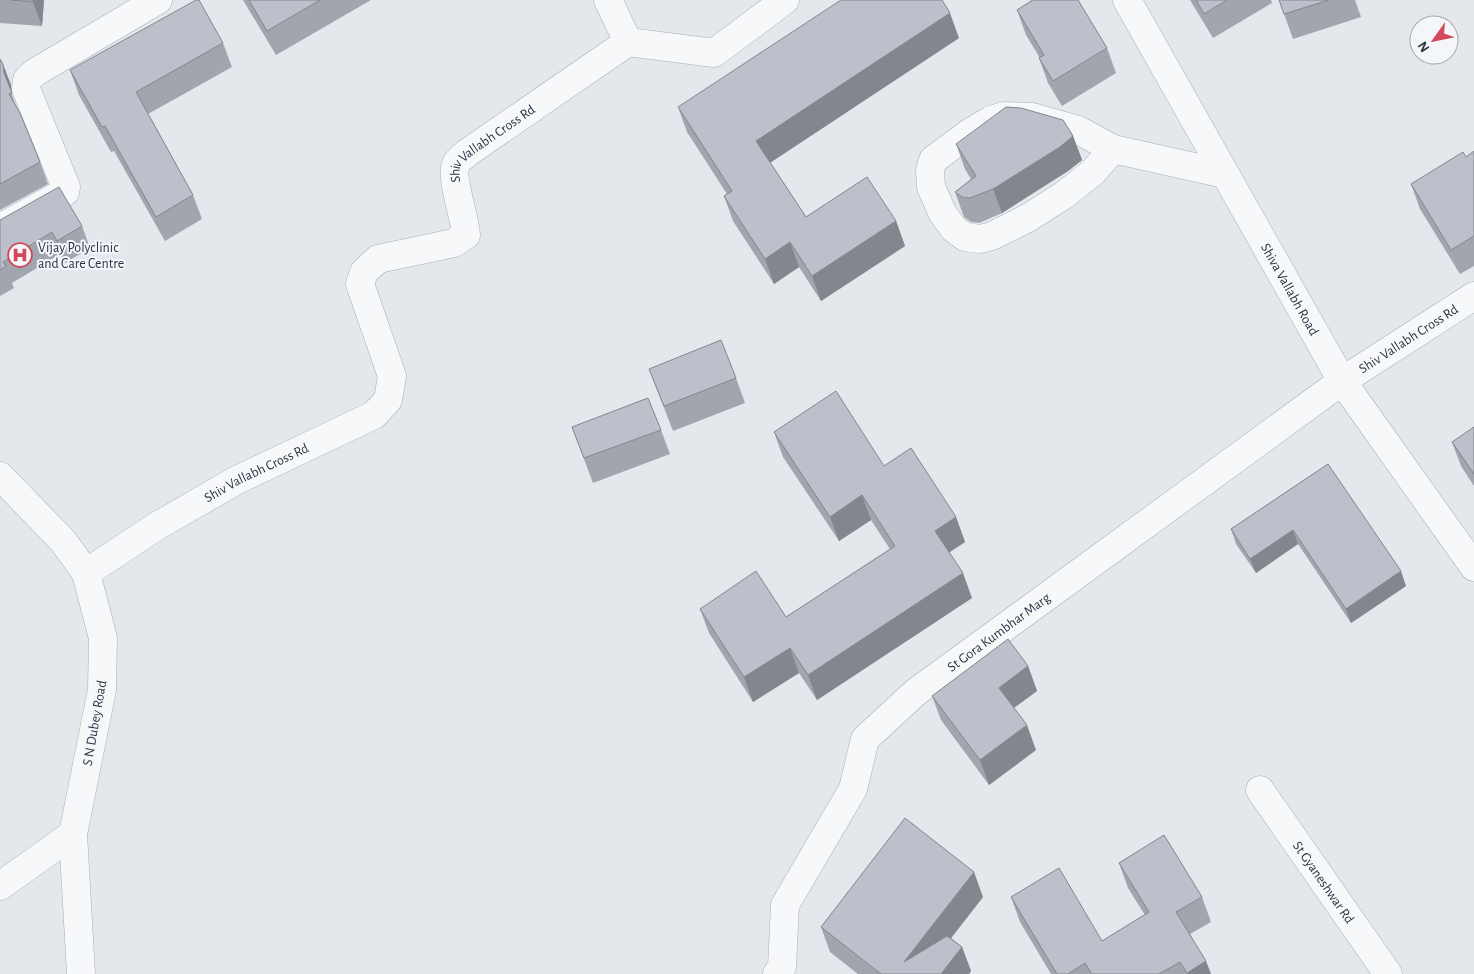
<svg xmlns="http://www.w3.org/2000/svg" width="1474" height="974" viewBox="0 0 1474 974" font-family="'Alegreya Sans',sans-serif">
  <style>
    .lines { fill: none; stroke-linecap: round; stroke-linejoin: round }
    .minor-casing { stroke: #a9aeb7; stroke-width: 29 }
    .tertiary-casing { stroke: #a9aeb7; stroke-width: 29 }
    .minor { stroke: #f7f8fa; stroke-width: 28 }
    .tertiary { stroke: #f7f8fa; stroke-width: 28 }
    .wall { fill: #a1a5ae }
    .shaded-wall { fill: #83868d }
    .building { fill: #bbc0ca; stroke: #83868d }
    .labels { text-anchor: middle; stroke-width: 4; stroke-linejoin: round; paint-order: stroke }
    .street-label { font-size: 14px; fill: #2b3445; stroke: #f4f6f9 }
    .poi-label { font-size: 14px; fill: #2b3445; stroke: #f4f6f9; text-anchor: start }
  </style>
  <rect width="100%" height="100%" fill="#e4e7ec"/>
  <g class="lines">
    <!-- minor casing -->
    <g class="minor-casing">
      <g id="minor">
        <path d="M 608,0 L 628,42"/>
        <path id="s1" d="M 1127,0 L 1342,381 L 1474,567"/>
        <path d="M 1113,149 L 1093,172 L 1064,195 L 1028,218 L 992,236 L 980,239 L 965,237 L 954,229 L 943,214 L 931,187 L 930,170 L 933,160 L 968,134 L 991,120 L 1004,116 L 1032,117 L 1078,130 L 1113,149 L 1225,174"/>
        <path d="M 0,228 L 65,192 L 66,187 L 26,89 L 27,80 L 34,73 L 158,0"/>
        <path id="s2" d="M 86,573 L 157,526 L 237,480 L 374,415 L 388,400 L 392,376 L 360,284 L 364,272 L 378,259 L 454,243 L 466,235 C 465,217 450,177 456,164 C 458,160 464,156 467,153 L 628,42 L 714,53 L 785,0"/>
        <path id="s3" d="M 1260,790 L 1388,974"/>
        <path d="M 0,886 L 73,834"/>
        <path id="s4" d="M 777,974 L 782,967 L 785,905 L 853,789 L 865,739 L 916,692 L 1342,381 L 1474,296"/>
      </g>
    </g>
    <!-- tertiary casing -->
    <g class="tertiary-casing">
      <path id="tertiary" d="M 0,476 L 63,541 L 86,573 L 103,638 L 102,690 L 73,834 L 81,974"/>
    </g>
    <!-- minor -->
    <use href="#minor" class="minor"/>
    <!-- tertiary -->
    <use href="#tertiary" class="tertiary"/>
  </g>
  <!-- wall -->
  <g class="wall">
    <path d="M 0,0 L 44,0 L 42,26 L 0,23 Z"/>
    <path d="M 243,0 L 371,0 L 276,55 Z"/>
    <path d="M 1031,0 L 1078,0 L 1107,48 L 1116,73 L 1062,106 L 1048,83 L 1039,58 L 1040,58 L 1026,35 L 1017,10 L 1031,1 Z"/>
    <path d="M 1190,0 L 1271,0 L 1272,3 L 1213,38 Z"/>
    <path d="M 1279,0 L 1355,0 L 1361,17 L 1293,39 Z"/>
    <path d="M 959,38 L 770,163 L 806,217 L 896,221 L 905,246 L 821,301 L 799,267 L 774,284 L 733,221 L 724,196 L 727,194 L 687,132 L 678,107 Z"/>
    <path d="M 223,43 L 232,67 L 148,114 L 193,195 L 202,219 L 165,241 L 114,151 L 111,152 L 79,95 L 70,70 Z"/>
    <path d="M 0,59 L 11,85 L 11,92 L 17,109 L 40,162 L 48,184 L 0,210 Z"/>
    <path d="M 1073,136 L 1082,160 L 1068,171 L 1002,213 L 979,223 L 971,222 L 964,217 L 955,192 L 971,179 L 965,169 L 956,144 Z"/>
    <path d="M 1474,151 L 1474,266 L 1460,274 L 1420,209 L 1411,184 L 1466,157 Z"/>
    <path d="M 0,220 L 82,226 L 90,248 L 65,263 L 60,254 L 12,283 L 14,288 L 0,296 Z"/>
    <path d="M 649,369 L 736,378 L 745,403 L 673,431 Z"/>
    <path d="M 572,427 L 661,430 L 670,454 L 593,483 Z"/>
    <path d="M 1474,427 L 1474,486 L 1461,466 L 1452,442 Z"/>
    <path d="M 774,432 L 884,466 L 956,517 L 965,542 L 949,552 L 972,598 L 817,700 L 799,673 L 753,702 L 709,633 L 700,609 L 786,617 L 890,549 L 871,520 L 839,541 L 783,457 Z"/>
    <path d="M 1328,464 L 1406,586 L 1351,623 L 1298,544 L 1256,573 L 1236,544 L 1231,529 Z"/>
    <path d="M 1028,666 L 1037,691 L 1014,708 L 1036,750 L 989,785 L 941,720 L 932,696 Z"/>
    <path d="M 1119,863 L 1202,897 L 1211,922 L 1190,934 L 1211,974 L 1051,974 L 1020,922 L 1011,897 L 1102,941 L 1145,915 L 1128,888 Z"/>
    <path d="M 983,897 L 951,938 L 962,947 L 971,971 L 969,974 L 858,974 L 830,952 L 821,927 Z"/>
  </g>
  <!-- shaded-wall -->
  <g class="shaded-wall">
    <path d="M 33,0 L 44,0 L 42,26 L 33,2 Z"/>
    <path d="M 950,13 L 959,38 L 765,166 L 756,141 Z"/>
    <path d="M 3,64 L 11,85 L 12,95 L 4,73 Z"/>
    <path d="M 1073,136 L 1082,160 L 1068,171 L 1002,213 L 993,189 Z"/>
    <path d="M 896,221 L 905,246 L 821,301 L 812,276 Z"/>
    <path d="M 790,242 L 799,267 L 774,284 L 765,259 Z"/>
    <path d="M 862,495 L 871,520 L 839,541 L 830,517 Z"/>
    <path d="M 956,517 L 965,542 L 944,556 L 935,531 Z"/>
    <path d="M 1293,530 L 1298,544 L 1256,573 L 1250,559 Z"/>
    <path d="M 1401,571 L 1406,586 L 1351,623 L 1346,609 Z"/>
    <path d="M 963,573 L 972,598 L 817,700 L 808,675 Z"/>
    <path d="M 790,648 L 799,673 L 753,702 L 744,677 Z"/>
    <path d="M 1028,666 L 1037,691 L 1008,712 L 999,688 Z"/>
    <path d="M 1027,725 L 1036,750 L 989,785 L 980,760 Z"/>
    <path d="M 974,872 L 983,897 L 923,974 L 904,962 Z"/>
    <path d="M 962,947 L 971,971 L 969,974 L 941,974 Z"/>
    <path d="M 1206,961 L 1211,974 L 1187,974 L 1187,973 Z"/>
  </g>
  <!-- building -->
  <g class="building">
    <path d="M 11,0 L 33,0 L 33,2 Z"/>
    <path d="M 196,0 L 199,0 L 223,43 L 136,92 L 193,195 L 156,217 L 105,126 L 102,127 L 70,70 Z"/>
    <path d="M 249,0 L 320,0 L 267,31 Z"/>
    <path d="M 841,0 L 942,0 L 950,13 L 756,141 L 806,217 L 867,177 L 896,221 L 812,276 L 790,242 L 765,259 L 724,196 L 732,191 L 678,107 Z"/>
    <path d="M 1033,0 L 1078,0 L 1107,48 L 1053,81 L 1039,58 L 1044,55 L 1017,10 Z"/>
    <path d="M 1196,0 L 1227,0 L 1204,14 Z"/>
    <path d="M 1279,0 L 1329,0 L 1284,14 Z"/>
    <path d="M 0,59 L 3,64 L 4,73 L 12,93 L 9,94 L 20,113 L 40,162 L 0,184 Z"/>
    <path d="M 1006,107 L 1021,108 L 1063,120 L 1073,136 L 1060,147 L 993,189 L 970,198 L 962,197 L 955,192 L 976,176 L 956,144 Z"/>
    <path d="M 1474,151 L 1474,236 L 1451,250 L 1411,184 L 1463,152 L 1466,157 Z"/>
    <path d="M 59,187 L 82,226 L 57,241 L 52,232 L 3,262 L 6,266 L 0,270 L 0,220 Z"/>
    <path d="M 721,340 L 736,378 L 664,406 L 649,369 Z"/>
    <path d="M 836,391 L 884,466 L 911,448 L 956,517 L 935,531 L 963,573 L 808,675 L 790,648 L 744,677 L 700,609 L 756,571 L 786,617 L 895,546 L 862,495 L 830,517 L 774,432 Z"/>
    <path d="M 648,398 L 661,430 L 584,458 L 572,427 Z"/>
    <path d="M 1474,427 L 1474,474 L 1452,442 Z"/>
    <path d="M 1328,464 L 1401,571 L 1346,609 L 1293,530 L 1250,559 L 1231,529 Z"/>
    <path d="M 1008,639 L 1028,666 L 999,688 L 1027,725 L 980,760 L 932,696 Z"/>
    <path d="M 905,818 L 974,872 L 904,962 L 947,936 L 962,947 L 941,974 L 881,974 L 821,927 Z"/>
    <path d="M 1164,835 L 1202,897 L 1176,912 L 1206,961 L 1187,973 L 1180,962 L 1159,974 L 1092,974 L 1085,963 L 1068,974 L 1057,974 L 1011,897 L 1059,868 L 1102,941 L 1149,912 L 1119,863 Z"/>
  </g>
  <!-- icons -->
  <defs>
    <g id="hospital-ring" transform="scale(1.25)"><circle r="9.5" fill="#f4f6f9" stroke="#d1495b" stroke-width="1.5"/><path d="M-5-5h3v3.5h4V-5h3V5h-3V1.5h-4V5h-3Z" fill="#d1495b"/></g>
  </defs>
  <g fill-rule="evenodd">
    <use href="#hospital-ring" x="20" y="255"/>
  </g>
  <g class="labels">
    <!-- street labels -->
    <g class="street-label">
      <text dy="5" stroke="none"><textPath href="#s2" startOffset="706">Shiv Vallabh Cross Rd</textPath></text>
      <text dy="5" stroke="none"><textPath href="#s1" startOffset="332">Shiva Vallabh Road</textPath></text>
      <text dy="5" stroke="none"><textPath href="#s4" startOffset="932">Shiv Vallabh Cross Rd</textPath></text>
      <text dy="5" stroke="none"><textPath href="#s2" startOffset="198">Shiv Vallabh Cross Rd</textPath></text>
      <text dy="5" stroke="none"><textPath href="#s4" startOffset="428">St Gora Kumbhar Marg</textPath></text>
      <text transform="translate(94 723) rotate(-80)" y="5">S N Dubey Road</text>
      <text dy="5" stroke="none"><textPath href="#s3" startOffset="112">St Gyaneshwar Rd</textPath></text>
    </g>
    <!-- poi labels -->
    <g class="poi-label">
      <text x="38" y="252">Vijay Polyclinic<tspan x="38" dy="16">and Care Centre</tspan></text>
    </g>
  </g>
  <!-- north arrow -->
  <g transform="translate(1434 40) rotate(237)"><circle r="24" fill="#f4f6f9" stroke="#a4a8b1"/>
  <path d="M0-4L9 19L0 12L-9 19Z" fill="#d1495b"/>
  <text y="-8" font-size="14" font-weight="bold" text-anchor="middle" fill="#2b3445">N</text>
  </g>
</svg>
